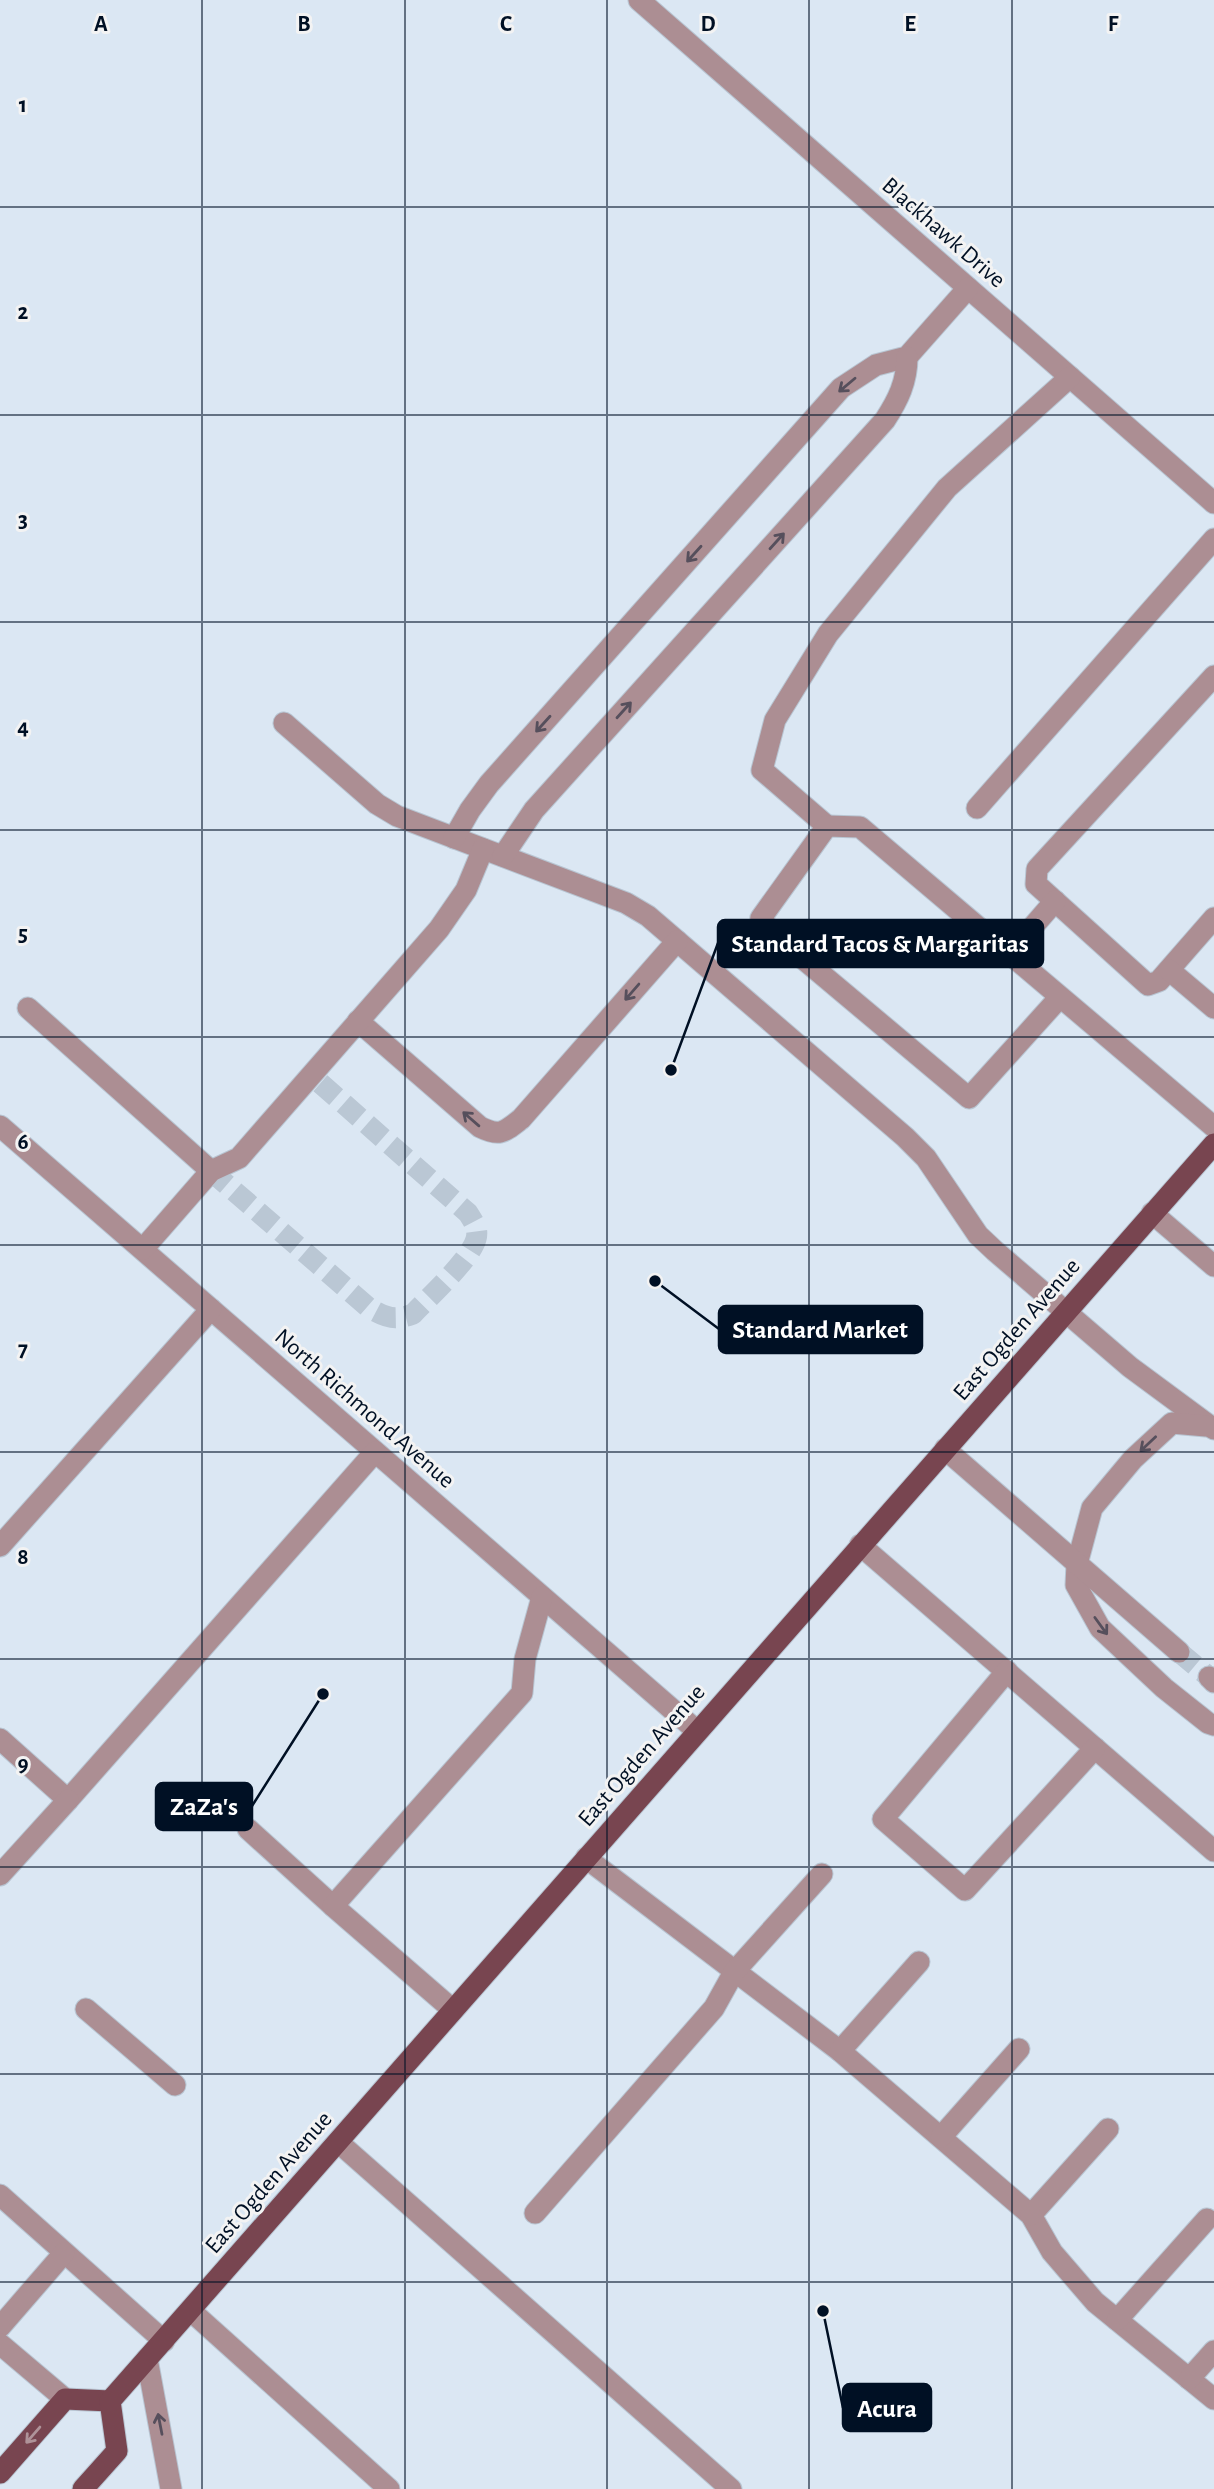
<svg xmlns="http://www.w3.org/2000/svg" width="1214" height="2489" viewBox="0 0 1214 2489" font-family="'Alegreya Sans',sans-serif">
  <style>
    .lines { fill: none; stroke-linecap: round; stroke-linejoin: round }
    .minor-tunnel { stroke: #bac7d4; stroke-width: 21; stroke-dasharray: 21 10; stroke-linecap: butt }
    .minor-casing { stroke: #b8c5d2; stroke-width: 23 }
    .major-casing { stroke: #b8c5d2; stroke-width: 23 }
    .minor { stroke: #ac8e93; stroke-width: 21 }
    .major { stroke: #784550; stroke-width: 21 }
    .oneway { stroke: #564f5c }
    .oneway2 { stroke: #af9399 }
    .grid { fill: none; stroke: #001024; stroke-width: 2; stroke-opacity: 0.55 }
    .labels { text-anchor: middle; stroke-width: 6; stroke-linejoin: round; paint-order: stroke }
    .street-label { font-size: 24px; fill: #001024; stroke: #f3f3f3 }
    .grid-label { font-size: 23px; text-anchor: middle; font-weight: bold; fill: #001024; stroke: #f3f3f3; stroke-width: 6; stroke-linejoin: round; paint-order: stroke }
    .leader { fill: none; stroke: #001024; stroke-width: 2.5 }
    .callout-dot { fill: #001024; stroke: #f3f3f3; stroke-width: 2.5 }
    .callout { fill: #001024; stroke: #001024; stroke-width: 2.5 }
    .callout-label { font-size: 26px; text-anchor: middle; font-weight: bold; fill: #fff }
  </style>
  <rect width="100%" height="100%" fill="#dbe7f3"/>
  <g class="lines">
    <!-- minor-tunnel -->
    <g class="minor-tunnel">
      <path d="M 211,1171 L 369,1308 C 387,1318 393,1321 413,1314 C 428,1298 471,1259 476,1239 C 479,1229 473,1221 468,1213 L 311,1075"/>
      <path d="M 1179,1652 L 1209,1677"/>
    </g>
    <!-- minor casing -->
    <g class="minor-casing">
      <g id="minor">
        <path d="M 639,0 L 1214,503"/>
        <path d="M 1214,676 L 1037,869 L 1036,884 L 1148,985 L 1159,981 L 1214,918"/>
        <path d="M 284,723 L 377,804 L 397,816 L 626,903 L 648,916 L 905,1137 L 926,1158 L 978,1235 L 995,1251 L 1130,1367 L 1214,1429"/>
        <path d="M 977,808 L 1214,539"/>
        <path d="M 827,826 L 762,770 L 775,720 L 828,634 L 947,488 L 1070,377"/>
        <path d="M 454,838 L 470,810 L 489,784 L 841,388 L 876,365 L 907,357 L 968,288"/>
        <path d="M 503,856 L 534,810 L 885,420 C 898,400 907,382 907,357"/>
        <path d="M 1009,954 L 1055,901"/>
        <path d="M 1169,970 L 1214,1008"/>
        <path d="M 1060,997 L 969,1098 L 770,931 L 761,918 L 827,826 L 860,827 L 1214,1127"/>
        <path d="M 28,1008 L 211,1171"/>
        <path d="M 358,1021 L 480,1127 C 500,1137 504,1132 521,1119 L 677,941"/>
        <path d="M 0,1126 L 697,1731"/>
        <path d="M 1152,1213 L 1214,1266"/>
        <path d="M 143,1249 L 211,1171 L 239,1158 L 439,929 L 466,890 L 483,849"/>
        <path d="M 1206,1426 L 1172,1423 L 1133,1459 L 1092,1508 L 1077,1564 L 1076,1585 L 1100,1628 L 1164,1688 L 1208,1723 L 1214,1725"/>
        <path d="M 945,1449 L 1179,1652"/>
        <path d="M 860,1545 L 1214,1851"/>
        <path d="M 0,1546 L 211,1309"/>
        <path d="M 1007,1671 L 883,1819 L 965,1890 L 1095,1748"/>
        <path d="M 1209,1677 L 1214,1682"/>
        <path d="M 0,1739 L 68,1800 L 375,1452"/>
        <path d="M 248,1829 L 333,1906"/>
        <path d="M 586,1858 L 840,2051 L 1031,2215 L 1052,2252 L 1095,2302 L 1214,2399"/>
        <path d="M 0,1875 L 68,1800"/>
        <path d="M 86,2009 L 175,2085"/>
        <path d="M 453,2010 L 333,1906 L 522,1693 L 525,1659 L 542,1597"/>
        <path d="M 840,2051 L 919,1962"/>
        <path d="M 941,2137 L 1019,2049"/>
        <path d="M 338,2142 L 731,2489"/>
        <path d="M 0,2195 L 164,2341"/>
        <path d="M 535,2213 L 714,2008 L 734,1972 L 822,1874"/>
        <path d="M 1031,2215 L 1108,2129"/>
        <path d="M 191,2311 L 389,2489"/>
        <path d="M 1117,2320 L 1207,2219"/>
        <path d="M 0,2327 L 64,2253"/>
        <path d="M 0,2344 L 65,2399"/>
        <path d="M 147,2359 L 171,2489"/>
        <path d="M 1189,2379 L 1214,2351"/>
      </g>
    </g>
    <!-- major casing -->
    <g class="major-casing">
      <g id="major">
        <path d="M 0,2473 L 65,2399 L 110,2401"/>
        <path d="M 83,2489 L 117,2451 L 110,2401 L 1214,1144"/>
      </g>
    </g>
    <!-- minor -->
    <use href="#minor" class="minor"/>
    <!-- major -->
    <use href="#major" class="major"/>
  </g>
  <!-- one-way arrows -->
  <defs><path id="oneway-shaft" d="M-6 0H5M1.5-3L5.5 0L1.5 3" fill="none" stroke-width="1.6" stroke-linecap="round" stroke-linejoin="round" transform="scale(1.75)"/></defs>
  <g class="oneway">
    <use href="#oneway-shaft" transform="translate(847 385) rotate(140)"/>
    <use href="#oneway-shaft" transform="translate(777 541) rotate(-48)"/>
    <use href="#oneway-shaft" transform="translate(694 554) rotate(132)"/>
    <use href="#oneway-shaft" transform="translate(624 710) rotate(-48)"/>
    <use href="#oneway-shaft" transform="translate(543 724) rotate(132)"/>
    <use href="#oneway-shaft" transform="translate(632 992) rotate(131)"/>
    <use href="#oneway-shaft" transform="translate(471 1119) rotate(-139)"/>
    <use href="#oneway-shaft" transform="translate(1148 1444) rotate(137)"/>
    <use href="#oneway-shaft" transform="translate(1101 1626) rotate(54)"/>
    <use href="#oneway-shaft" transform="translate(160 2424) rotate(-101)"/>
  </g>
  <use class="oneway2" href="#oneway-shaft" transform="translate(33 2435) rotate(131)"/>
  <!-- grid -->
  <path class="grid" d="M 202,0 L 202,2489M 405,0 L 405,2489M 607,0 L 607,2489M 809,0 L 809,2489M 1012,0 L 1012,2489M 0,207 L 1214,207M 0,415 L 1214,415M 0,622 L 1214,622M 0,830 L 1214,830M 0,1037 L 1214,1037M 0,1245 L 1214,1245M 0,1452 L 1214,1452M 0,1659 L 1214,1659M 0,1867 L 1214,1867M 0,2074 L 1214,2074M 0,2282 L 1214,2282"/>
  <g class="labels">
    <!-- street labels -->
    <g class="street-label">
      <text transform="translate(944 232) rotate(41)" y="8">Blackhawk Drive</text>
      <text transform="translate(1016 1329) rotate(-49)" y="8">East Ogden Avenue</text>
      <text transform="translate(365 1408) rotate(41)" y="8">North Richmond Avenue</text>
      <text transform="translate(641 1755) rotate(-49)" y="8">East Ogden Avenue</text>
      <text transform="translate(268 2182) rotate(-49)" y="8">East Ogden Avenue</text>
    </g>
  </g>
  <g class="grid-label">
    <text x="101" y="31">A</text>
    <text x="304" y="31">B</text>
    <text x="506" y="31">C</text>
    <text x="708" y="31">D</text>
    <text x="910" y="31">E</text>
    <text x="1113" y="31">F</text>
    <text x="23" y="112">1</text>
    <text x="23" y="319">2</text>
    <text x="23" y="527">3</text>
    <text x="23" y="734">4</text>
    <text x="23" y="941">5</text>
    <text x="23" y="1149">6</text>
    <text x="23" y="1356">7</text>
    <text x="23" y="1564">8</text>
    <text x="23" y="1771">9</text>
  </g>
  <!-- callouts -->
  <path class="leader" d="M671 1070L718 943M655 1281L719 1329M323 1694L252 1806M823 2311L843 2408"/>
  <g class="callout-dot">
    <circle cx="671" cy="1070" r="7"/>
    <circle cx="655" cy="1281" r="7"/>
    <circle cx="323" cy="1694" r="7"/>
    <circle cx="823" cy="2311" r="7"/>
  </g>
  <g class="callout">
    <rect x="718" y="920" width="325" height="47" rx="7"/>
    <rect x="719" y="1306" width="203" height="47" rx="7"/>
    <rect x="156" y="1783" width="96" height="47" rx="7"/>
    <rect x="843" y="2384" width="88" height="47" rx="7"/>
  </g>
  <g class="callout-label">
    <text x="880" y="952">Standard Tacos &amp; Margaritas</text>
    <text x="820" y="1338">Standard Market</text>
    <text x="204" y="1815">ZaZa's</text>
    <text x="887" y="2417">Acura</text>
  </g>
</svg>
